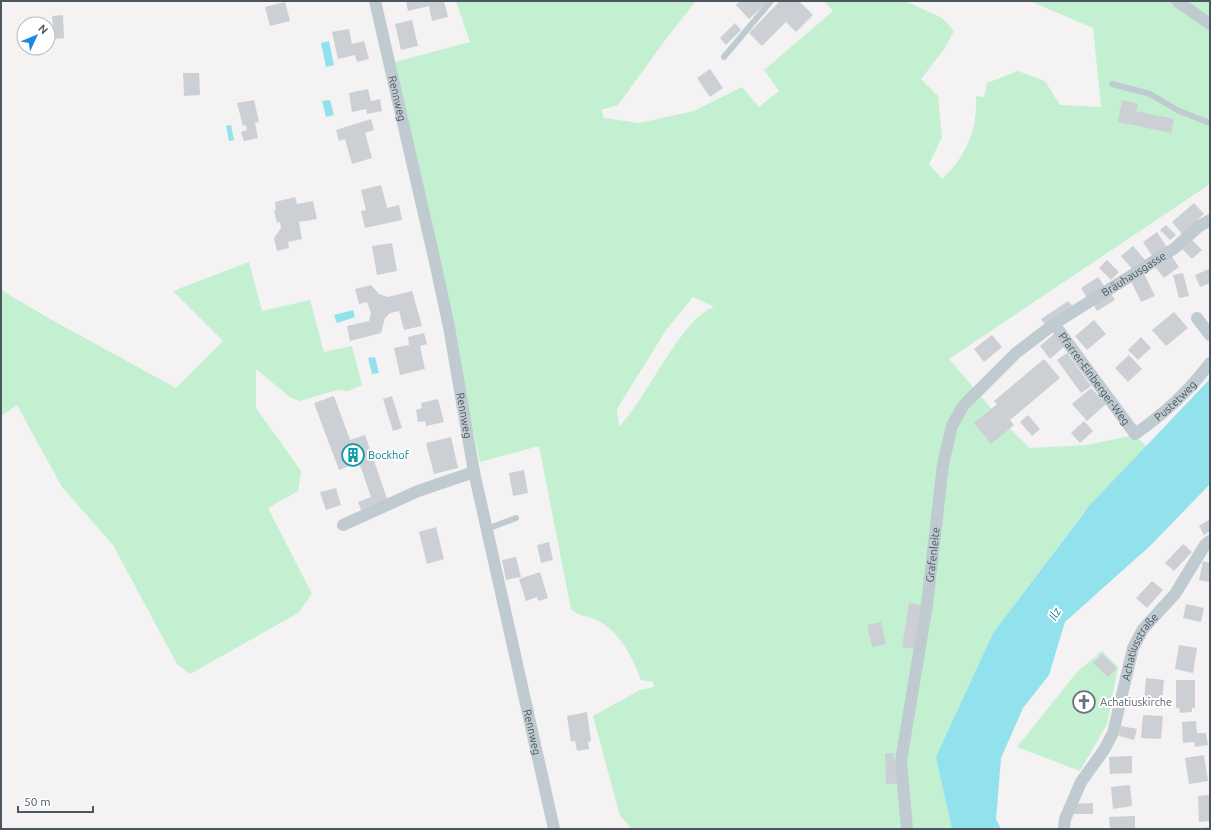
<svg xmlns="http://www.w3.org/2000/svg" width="1211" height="830" viewBox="0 0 1211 830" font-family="Ubuntu,sans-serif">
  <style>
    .green { fill: #c3f0d0; fill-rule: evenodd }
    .water { fill: #91e2ec }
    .building { fill: #ccd0d4 }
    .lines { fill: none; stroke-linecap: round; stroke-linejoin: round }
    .lane { stroke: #c0cbd1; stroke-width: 6 }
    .street { stroke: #c0cbd1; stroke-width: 12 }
    .labels { text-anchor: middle; stroke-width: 4; stroke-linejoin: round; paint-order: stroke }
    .street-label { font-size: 11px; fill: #4a5760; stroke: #fff }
    .culture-label { font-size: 11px; fill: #0d838f; stroke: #fff; text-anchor: start }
    .worship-label { font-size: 11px; fill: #5b616d; stroke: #fff; text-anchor: start }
    .water-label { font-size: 12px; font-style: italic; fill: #0f808f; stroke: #fff }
  </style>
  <rect width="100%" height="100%" fill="#f4f2f2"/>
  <!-- green -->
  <g class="green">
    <path d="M 456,1 L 696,1 L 666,39 L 618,105 L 601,110 L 604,118 L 639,123 L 694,111 L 742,87 L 759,107 L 779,91 L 764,70 L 833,11 L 824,1 L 905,1 L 942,18 L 954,31 L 945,48 L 921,79 L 938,96 L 942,137 L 929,164 L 942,179 C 966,157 978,129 976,96 L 984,97 L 987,83 L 1018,71 L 1045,81 L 1060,105 L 1101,107 L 1093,28 L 1030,1 L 1210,1 L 1210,184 L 949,359 L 1001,420 L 1030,448 L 1087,445 L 1135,435 L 1148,448 L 1083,513 L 993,633 L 937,756 L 952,829 L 632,829 L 620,816 L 593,716 L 640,690 L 654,687 L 653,682 L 641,680 C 632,656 620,632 597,620 C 589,616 577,616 571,609 L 539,446 L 480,462 L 395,62 L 470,42 ZM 693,297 L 714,307 C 682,317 646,400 619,427 L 617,409 L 666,330 Z"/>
    <path d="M 249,262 L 262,311 L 310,300 L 324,352 L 352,346 L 362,385 L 348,391 L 337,390 L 300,401 L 291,398 L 256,369 L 256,408 L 301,471 L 298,491 L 268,508 L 312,594 L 298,613 L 190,674 L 177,664 L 113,545 L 62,487 L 17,405 L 1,416 L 1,290 L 50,319 L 176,388 L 223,341 L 173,291 Z"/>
    <path d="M 1102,651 L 1118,667 L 1107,724 L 1080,771 L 1017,747 L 1077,672 Z"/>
  </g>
  <!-- water -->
  <g class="water">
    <path d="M 329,41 L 334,65 L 326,67 L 321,43 Z"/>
    <path d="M 330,100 L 334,115 L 326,117 L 322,101 Z"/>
    <path d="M 231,125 L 234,140 L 229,141 L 226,126 Z"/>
    <path d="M 353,310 L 355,317 L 337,323 L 334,315 Z"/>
    <path d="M 375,357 L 379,373 L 372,374 L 368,358 Z"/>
    <path d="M 1210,379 L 1210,484 L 1151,545 L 1065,622 L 1049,675 L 1023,708 L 1001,758 L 996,819 L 1001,829 L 952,829 L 936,757 L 993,633 L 1089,506 Z"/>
  </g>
  <!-- building -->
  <g class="building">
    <path d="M 406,1 L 444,1 L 448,17 L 432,21 L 429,6 L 408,11 Z"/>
    <path d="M 740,1 L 769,1 L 749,19 L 736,5 Z"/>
    <path d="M 780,1 L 799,1 L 813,15 L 796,32 L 786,22 L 762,46 L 749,33 Z"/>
    <path d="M 285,2 L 290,21 L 270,26 L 265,7 Z"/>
    <path d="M 63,15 L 64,38 L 54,39 L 52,16 Z"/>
    <path d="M 412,20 L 418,46 L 401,50 L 395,24 Z"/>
    <path d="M 735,23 L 741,30 L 726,45 L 720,38 Z"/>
    <path d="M 349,29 L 352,44 L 364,41 L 369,59 L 357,62 L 355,55 L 338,59 L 332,32 Z"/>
    <path d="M 710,69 L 723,88 L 710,97 L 697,78 Z"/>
    <path d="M 183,73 L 199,73 L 200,95 L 184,96 Z"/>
    <path d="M 368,89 L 371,101 L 380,99 L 382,111 L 367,114 L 366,109 L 352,112 L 349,93 Z"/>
    <path d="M 254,100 L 259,122 L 255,123 L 258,138 L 244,141 L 241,132 L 247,130 L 246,125 L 243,126 L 237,103 Z"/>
    <path d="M 1122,100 L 1138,104 L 1136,111 L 1174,119 L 1171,133 L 1118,122 Z"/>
    <path d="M 371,119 L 374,130 L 365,133 L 372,158 L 352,164 L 345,139 L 339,141 L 336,130 Z"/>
    <path d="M 381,185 L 387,208 L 399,205 L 402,220 L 365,228 L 361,211 L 366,210 L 361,190 Z"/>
    <path d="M 295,197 L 297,204 L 313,201 L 317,219 L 299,222 L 302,239 L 288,242 L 289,248 L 277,251 L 274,238 L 281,228 L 280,222 L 277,223 L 274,210 L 276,210 L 275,202 Z"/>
    <path d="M 1194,203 L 1204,214 L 1182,234 L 1172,222 Z"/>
    <path d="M 1166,225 L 1176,235 L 1170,240 L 1160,230 Z"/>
    <path d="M 1157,232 L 1168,249 L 1154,259 L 1143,242 Z"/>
    <path d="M 1192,240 L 1202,250 L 1192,259 L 1182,249 Z"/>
    <path d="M 392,243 L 397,271 L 377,275 L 372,246 Z"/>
    <path d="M 1133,246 L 1145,260 L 1133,270 L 1121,256 Z"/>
    <path d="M 1170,254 L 1179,267 L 1164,278 L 1154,266 Z"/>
    <path d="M 1107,260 L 1119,272 L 1111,280 L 1099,268 Z"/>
    <path d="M 1209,269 L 1210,283 L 1200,287 L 1195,275 Z"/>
    <path d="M 1183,273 L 1189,296 L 1179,298 L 1173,275 Z"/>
    <path d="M 1144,274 L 1155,296 L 1141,302 L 1131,281 Z"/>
    <path d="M 1098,277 L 1105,287 L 1087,298 L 1081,288 Z"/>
    <path d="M 371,285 L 379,294 L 388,297 L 412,291 L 422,326 L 404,330 L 399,311 L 390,313 L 385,318 L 381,333 L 350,341 L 347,326 L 369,321 L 371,313 L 367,302 L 359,304 L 355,289 Z"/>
    <path d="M 1110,292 L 1115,300 L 1097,311 L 1092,302 Z"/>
    <path d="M 1068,301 L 1073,307 L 1046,326 L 1041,319 Z"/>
    <path d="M 1174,312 L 1188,328 L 1166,346 L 1152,330 Z"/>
    <path d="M 1094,320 L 1106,334 L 1087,350 L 1075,336 Z"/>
    <path d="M 424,333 L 427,344 L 420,346 L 425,369 L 400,375 L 394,348 L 409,345 L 408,337 Z"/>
    <path d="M 1055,333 L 1066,345 L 1050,359 L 1040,346 Z"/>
    <path d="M 992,335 L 1002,347 L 984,362 L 974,349 Z"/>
    <path d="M 1141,337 L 1151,348 L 1138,360 L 1128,350 Z"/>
    <path d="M 1067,353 L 1091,386 L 1081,393 L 1057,360 Z"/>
    <path d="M 1129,355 L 1142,369 L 1128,382 L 1115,368 Z"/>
    <path d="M 1044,359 L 1060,378 L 1010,420 L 1014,425 L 991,444 L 974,423 L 997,404 L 994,401 Z"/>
    <path d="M 1091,388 L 1106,404 L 1087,421 L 1072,404 Z"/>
    <path d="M 334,396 L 350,440 L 365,435 L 389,504 L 362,513 L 358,502 L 371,497 L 359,462 L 339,470 L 314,403 Z"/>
    <path d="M 392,396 L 402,428 L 393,431 L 383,399 Z"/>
    <path d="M 438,399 L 444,422 L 426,426 L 425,421 L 418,422 L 416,410 L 422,408 L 421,403 Z"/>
    <path d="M 1028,415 L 1040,429 L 1032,436 L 1020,422 Z"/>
    <path d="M 1084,421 L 1093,431 L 1080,443 L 1071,433 Z"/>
    <path d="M 451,437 L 458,468 L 434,474 L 426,443 Z"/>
    <path d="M 524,470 L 528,493 L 513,496 L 509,473 Z"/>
    <path d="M 336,488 L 341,505 L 326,510 L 320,492 Z"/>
    <path d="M 1210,519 L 1210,531 L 1204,535 L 1199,526 Z"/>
    <path d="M 436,527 L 444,559 L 427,564 L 419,532 Z"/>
    <path d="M 549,542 L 553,560 L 541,563 L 537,545 Z"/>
    <path d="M 1183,544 L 1192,552 L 1174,571 L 1165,563 Z"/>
    <path d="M 516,557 L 521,577 L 506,580 L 502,560 Z"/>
    <path d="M 1203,561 L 1210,563 L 1210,582 L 1199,580 Z"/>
    <path d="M 540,572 L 548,598 L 538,601 L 537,597 L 526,601 L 519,579 Z"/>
    <path d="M 1152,581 L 1163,590 L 1147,608 L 1136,598 Z"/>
    <path d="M 909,603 L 922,605 L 915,649 L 902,647 Z"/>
    <path d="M 1186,604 L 1204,608 L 1201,622 L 1183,618 Z"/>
    <path d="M 881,622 L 886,644 L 872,647 L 867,625 Z"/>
    <path d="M 1179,645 L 1197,648 L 1193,673 L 1175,669 Z"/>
    <path d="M 1102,654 L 1117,668 L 1108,677 L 1093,663 Z"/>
    <path d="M 1146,678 L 1164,680 L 1162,703 L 1144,701 Z"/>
    <path d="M 1176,680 L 1195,680 L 1195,708 L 1192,708 L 1192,712 L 1180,713 L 1179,708 L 1176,708 Z"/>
    <path d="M 587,712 L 591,741 L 588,742 L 589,749 L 577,751 L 575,741 L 571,742 L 567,716 Z"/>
    <path d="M 1143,715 L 1163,716 L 1161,739 L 1141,738 Z"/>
    <path d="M 1196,721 L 1197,733 L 1206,733 L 1208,745 L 1195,747 L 1194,742 L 1183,743 L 1182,722 Z"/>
    <path d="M 1121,726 L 1137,729 L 1134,740 L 1119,736 Z"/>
    <path d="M 885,753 L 894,753 L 895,765 L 898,765 L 899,784 L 886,784 Z"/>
    <path d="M 1204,755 L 1208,781 L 1189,784 L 1185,758 Z"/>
    <path d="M 1132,756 L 1132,773 L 1110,774 L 1109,757 Z"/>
    <path d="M 1130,785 L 1132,806 L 1113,809 L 1111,787 Z"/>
    <path d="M 1210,795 L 1210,821 L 1199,822 L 1198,796 Z"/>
    <path d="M 1093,803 L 1093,814 L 1073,814 L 1073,804 Z"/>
    <path d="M 1135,816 L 1135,829 L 1110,829 L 1109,817 Z"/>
    <path d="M 1210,827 L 1210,829 L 1198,829 L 1198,828 Z"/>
  </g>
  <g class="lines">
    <!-- lane -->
    <g class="lane">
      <path d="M 724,57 L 771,1"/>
      <path d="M 1112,84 L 1150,94 L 1179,111 L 1210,123"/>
      <path d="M 487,529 L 516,518"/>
    </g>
    <!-- street -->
    <g class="street">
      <path id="s1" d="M 375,1 L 435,262 L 449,327 L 474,472 L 554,829"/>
      <path d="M 1177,1 L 1210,24"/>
      <path d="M 1197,318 L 1210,335"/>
      <path id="s2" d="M 1054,324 L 1135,434 C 1164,414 1189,391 1210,363"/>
      <path d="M 343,525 L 418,491 L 474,472"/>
      <path id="s3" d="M 907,829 L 901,761 L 927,605 L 943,464 L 952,426 L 963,406 L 1016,353 L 1054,324 L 1175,248 L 1198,227 L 1210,220"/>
      <path id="s4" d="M 1064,829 L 1065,819 L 1081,782 L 1104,750 L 1113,733 L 1133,648 L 1143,629 L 1175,594 L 1205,545 L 1210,541"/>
    </g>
  </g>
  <!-- icons -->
  <defs>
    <g id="building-ring" transform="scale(1.15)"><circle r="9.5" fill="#fff" stroke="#0f9aa8" stroke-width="1.5"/><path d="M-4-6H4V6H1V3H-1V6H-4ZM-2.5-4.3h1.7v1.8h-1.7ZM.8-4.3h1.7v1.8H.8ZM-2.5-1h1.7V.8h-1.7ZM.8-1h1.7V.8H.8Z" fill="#0f9aa8"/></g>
    <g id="church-ring" transform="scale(1.15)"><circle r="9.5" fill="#fff" stroke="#6b7280" stroke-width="1.5"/><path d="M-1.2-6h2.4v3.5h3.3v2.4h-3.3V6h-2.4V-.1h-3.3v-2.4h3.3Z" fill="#6b7280"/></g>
  </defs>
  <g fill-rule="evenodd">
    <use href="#building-ring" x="353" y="455"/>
    <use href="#church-ring" x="1084" y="702"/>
  </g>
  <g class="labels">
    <!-- street labels -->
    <g class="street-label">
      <text dy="4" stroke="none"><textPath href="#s1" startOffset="100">Rennweg</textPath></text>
      <text dy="4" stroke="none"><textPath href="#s3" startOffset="647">Bräuhausgasse</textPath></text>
      <text dy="4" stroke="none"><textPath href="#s2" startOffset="68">Pfarrer-Einberger-Weg</textPath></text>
      <text dy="4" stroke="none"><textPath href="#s2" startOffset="189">Pustetweg</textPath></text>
      <text dy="4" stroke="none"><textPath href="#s1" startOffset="424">Rennweg</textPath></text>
      <text dy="4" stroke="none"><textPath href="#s3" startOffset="277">Grafenleite</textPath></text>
      <text dy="4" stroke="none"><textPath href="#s4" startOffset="200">Achatiusstraße</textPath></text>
      <text dy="4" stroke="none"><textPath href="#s1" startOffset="748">Rennweg</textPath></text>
    </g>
    <!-- culture labels -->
    <g class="culture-label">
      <text x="368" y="459">Bockhof</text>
    </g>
    <!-- worship labels -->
    <g class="worship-label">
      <text x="1100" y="706">Achatiuskirche</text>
    </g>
    <!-- water labels -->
    <g class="water-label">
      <text transform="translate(1055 614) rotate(-61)" y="4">Ilz</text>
    </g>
  </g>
  <!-- border -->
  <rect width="1211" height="830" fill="none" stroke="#4a5760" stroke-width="4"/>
  <!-- north arrow -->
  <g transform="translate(36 36) rotate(46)"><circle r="19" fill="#ffffff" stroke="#b7bcbf"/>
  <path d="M0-3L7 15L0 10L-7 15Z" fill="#1d87e4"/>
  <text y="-6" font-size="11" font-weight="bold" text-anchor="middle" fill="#4a5760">N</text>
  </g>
  <!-- scale -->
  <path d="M18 806v6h75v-6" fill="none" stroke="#4a5760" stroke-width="2"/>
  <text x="24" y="806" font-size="12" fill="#4a5760" stroke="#ffffff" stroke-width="3" paint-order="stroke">50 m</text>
</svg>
